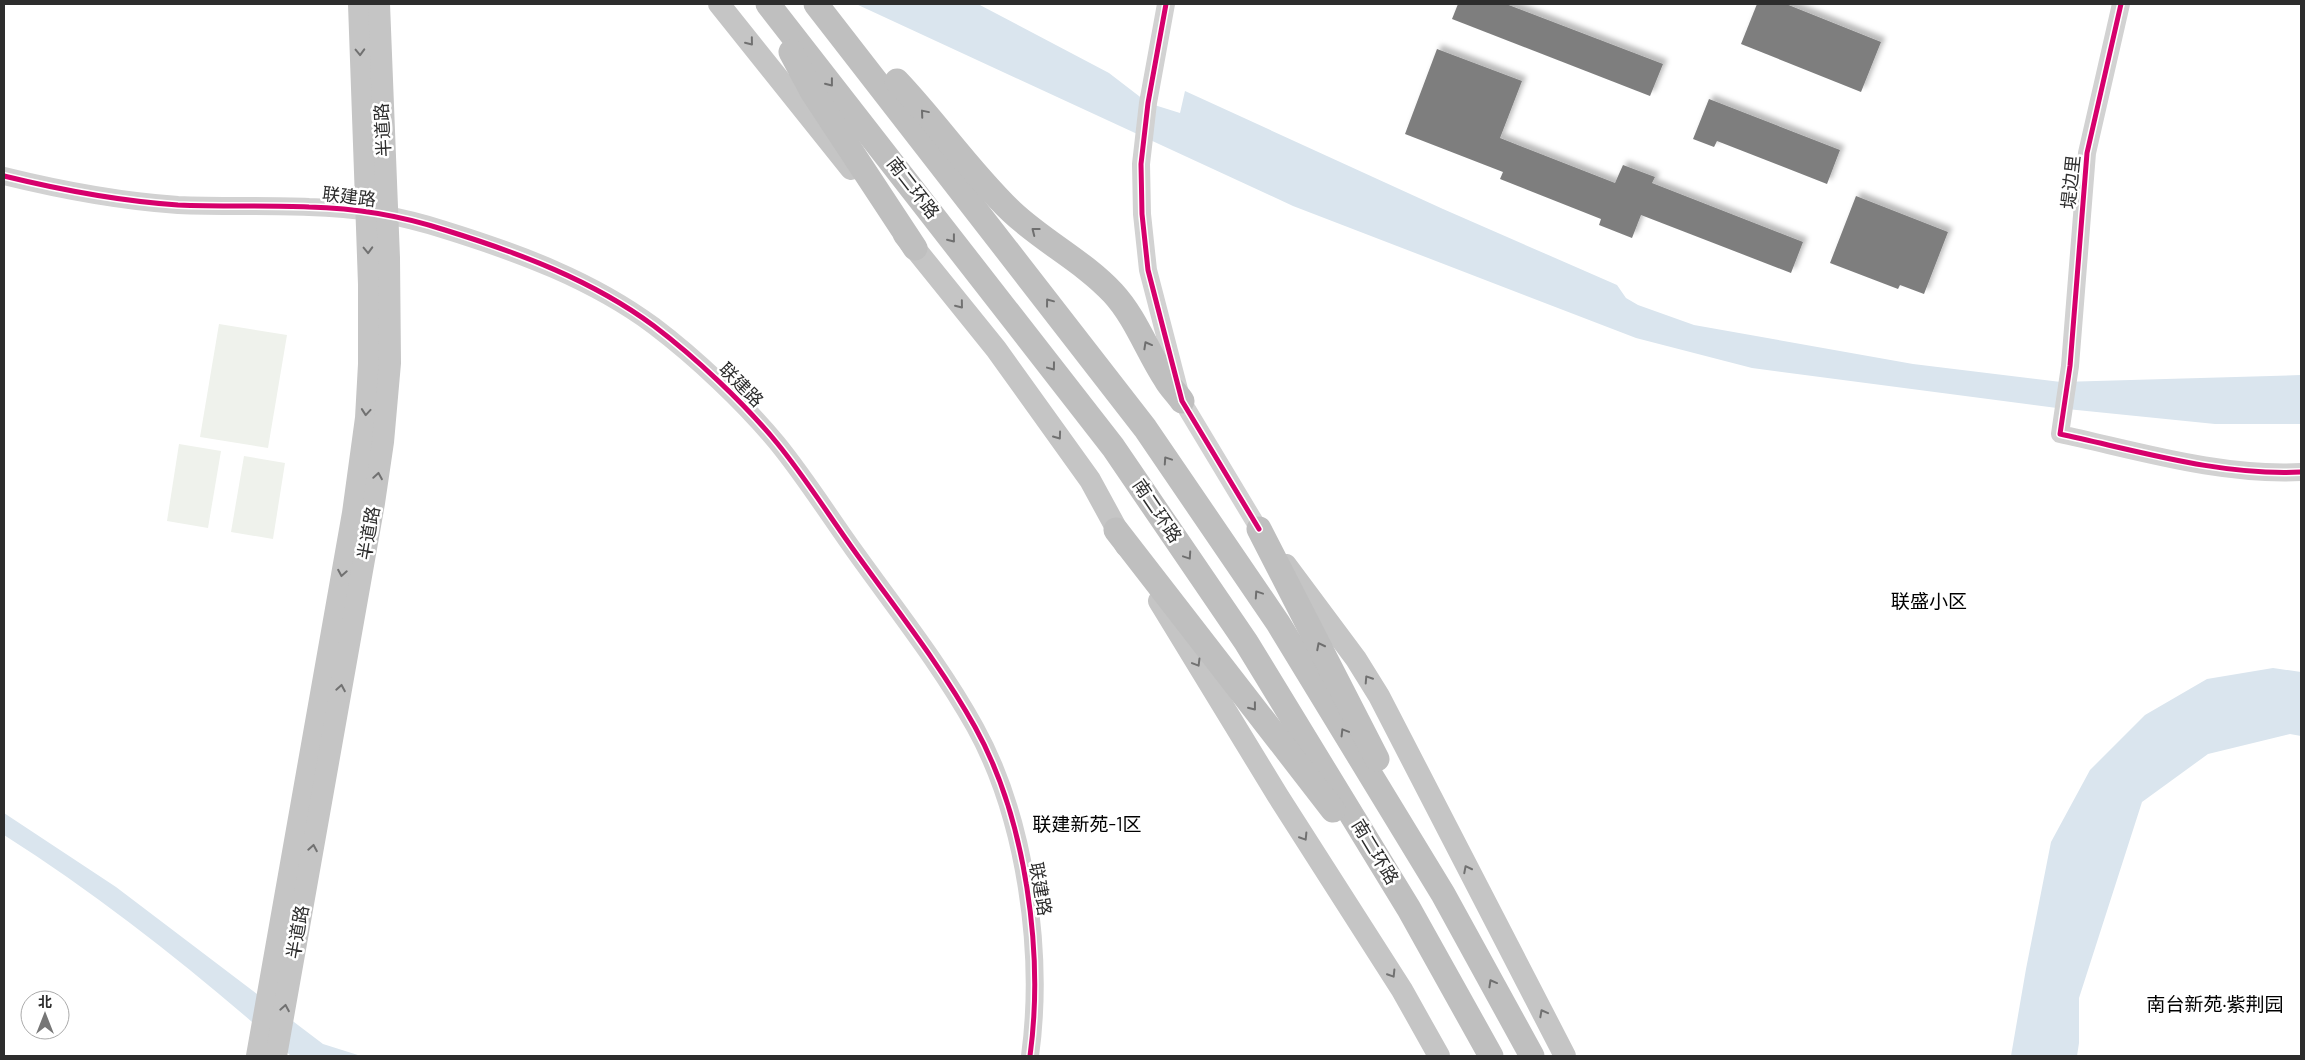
<svg xmlns="http://www.w3.org/2000/svg" width="2305" height="1060" viewBox="0 0 2305 1060" font-family="Barlow,'Noto Sans SC',sans-serif">
  <style>
    .green { fill: #eff2ec }
    .water { fill: #dae5ee }
    .building { fill: #7e7e7e; filter: url(#shadow) }
    .lines { fill: none; stroke-linecap: round; stroke-linejoin: round }
    .minor { stroke: #d2d2d2; stroke-width: 18 }
    .major { stroke: #c5c5c5; stroke-width: 22 }
    .highway { stroke: #bfbfbf; stroke-width: 25 }
    .cycleway-casing { stroke: #fff; stroke-width: 8 }
    .cycleway { stroke: #d6006c; stroke-width: 5 }
    .oneway { stroke: #717171 }
    .oneway2 { stroke: #6f6f6f }
    .labels { text-anchor: middle; stroke-width: 5; stroke-linejoin: round; paint-order: stroke }
    .street-label { font-size: 18px; fill: #2d2d2d; stroke: #fff }
    .neighbourhood-label { font-size: 19px; fill: #000; stroke: #fff }
  </style>
  <defs>
    <filter id="shadow"><feDropShadow dx="4.5" dy="-4.5" stdDeviation="2.5" flood-color="#0004"/></filter>
  </defs>
  <rect width="100%" height="100%" fill="#fff"/>
  <!-- green -->
  <g class="green">
    <path d="M 219,324 L 287,335 L 268,448 L 200,437 Z"/>
    <path d="M 179,444 L 221,451 L 208,528 L 167,521 Z"/>
    <path d="M 244,456 L 285,463 L 273,539 L 231,532 Z"/>
  </g>
  <!-- water -->
  <g class="water">
    <path d="M 856,4 L 978,4 L 1109,73 L 1148,103 L 1180,113 L 1185,91 L 1443,209 L 1617,285 L 1626,298 L 1638,305 L 1694,325 L 1913,364 L 2061,382 L 2301,375 L 2301,424 L 2215,424 L 2057,408 L 1752,368 L 1636,338 L 1293,206 Z"/>
    <path d="M 2273,668 L 2301,672 L 2301,736 L 2290,734 L 2208,754 L 2142,802 L 2079,998 L 2079,1043 L 2077,1056 L 2011,1056 L 2026,969 L 2051,842 L 2090,770 L 2145,715 L 2207,679 Z"/>
    <path d="M 4,813 L 116,887 L 323,1044 L 361,1056 L 291,1056 C 201,976 106,900 4,835 Z"/>
  </g>
  <!-- building -->
  <g class="building">
    <path d="M 1458,4 L 1506,4 L 1663,64 L 1650,96 L 1452,19 Z"/>
    <path d="M 1757,4 L 1786,4 L 1881,42 L 1861,92 L 1741,44 Z"/>
    <path d="M 1437,49 L 1522,81 L 1500,138 L 1615,183 L 1623,165 L 1655,177 L 1652,183 L 1803,242 L 1791,273 L 1641,215 L 1632,238 L 1599,225 L 1601,219 L 1500,179 L 1503,172 L 1405,134 Z"/>
    <path d="M 1709,99 L 1840,150 L 1827,184 L 1717,141 L 1714,147 L 1693,139 Z"/>
    <path d="M 1856,196 L 1948,232 L 1924,294 L 1900,285 L 1898,289 L 1830,263 Z"/>
  </g>
  <g class="lines">
    <!-- minor -->
    <g class="minor">
      <path d="M 1166,4 L 1148,103 L 1141,164 L 1142,214 L 1148,270 L 1182,401 L 1259,529"/>
      <path d="M 2121,4 L 2087,153 L 2070,366 L 2060,434 C 2139,451 2220,476 2301,472"/>
      <path d="M 4,176 C 61,190 119,201 178,205 C 222,207 266,205 309,207 C 355,208 402,216 445,230 C 519,253 592,280 654,326 C 695,357 744,403 777,443 C 804,476 828,514 853,549 C 895,608 940,664 975,727 C 1026,819 1044,953 1030,1056"/>
    </g>
    <!-- major -->
    <g class="major">
      <path d="M 719,4 L 851,169"/>
      <path d="M 904,235 L 996,349 L 1090,480 L 1126,546"/>
      <path d="M 1286,565 L 1356,659 L 1379,696 L 1565,1056"/>
      <path d="M 1159,601 L 1278,796 L 1402,990 L 1439,1056"/>
      <path d="M 257,1056 L 353,513 L 366,418 L 369,364 L 369,284 L 359,4"/>
      <path d="M 276,1056 L 374,503 L 383,442 L 390,363 L 389,258 L 379,4"/>
    </g>
    <!-- highway -->
    <g class="highway">
      <path d="M 768,4 L 1113,447 L 1246,642 L 1409,909 L 1491,1056"/>
      <path d="M 816,4 L 1145,428 L 1278,623 L 1443,894 L 1532,1056"/>
      <path d="M 791,52 L 813,93 L 915,248"/>
      <path d="M 897,81 C 937,123 970,172 1012,212 C 1044,242 1083,261 1113,293 C 1136,318 1147,351 1166,380 C 1170,387 1177,394 1182,401"/>
      <path d="M 1259,529 L 1377,759"/>
      <path d="M 1116,530 L 1333,810"/>
    </g>
    <!-- cycleway casing -->
    <g class="cycleway-casing">
      <g id="cycleway">
        <path d="M 1166,4 L 1148,103 L 1141,164 L 1142,214 L 1148,270 L 1182,401 L 1259,529"/>
        <path d="M 2121,4 L 2087,153 L 2070,366 L 2060,434 C 2139,451 2220,476 2301,472"/>
        <path d="M 4,176 C 61,190 119,201 178,205 C 222,207 266,205 309,207 C 355,208 402,216 445,230 C 519,253 592,280 654,326 C 695,357 744,403 777,443 C 804,476 828,514 853,549 C 895,608 940,664 975,727 C 1026,819 1044,953 1030,1056"/>
      </g>
    </g>
    <!-- cycleway -->
    <use href="#cycleway" class="cycleway"/>
  </g>
  <!-- one-way arrows -->
  <defs><path id="oneway-chevron" d="M-2-3.5L2.5 0L-2 3.5" fill="none" stroke-width="1.6" stroke-linecap="round" stroke-linejoin="round" transform="scale(1.25)"/></defs>
  <g class="oneway">
    <use href="#oneway-chevron" transform="translate(750 42) rotate(51)"/>
    <use href="#oneway-chevron" transform="translate(360 52) rotate(88)"/>
    <use href="#oneway-chevron" transform="translate(368 250) rotate(88)"/>
    <use href="#oneway-chevron" transform="translate(960 305) rotate(51)"/>
    <use href="#oneway-chevron" transform="translate(366 412) rotate(95)"/>
    <use href="#oneway-chevron" transform="translate(1058 436) rotate(54)"/>
    <use href="#oneway-chevron" transform="translate(378 476) rotate(-81)"/>
    <use href="#oneway-chevron" transform="translate(342 573) rotate(100)"/>
    <use href="#oneway-chevron" transform="translate(1197 663) rotate(59)"/>
    <use href="#oneway-chevron" transform="translate(1368 679) rotate(-123)"/>
    <use href="#oneway-chevron" transform="translate(341 688) rotate(-80)"/>
    <use href="#oneway-chevron" transform="translate(1304 837) rotate(58)"/>
    <use href="#oneway-chevron" transform="translate(313 848) rotate(-80)"/>
    <use href="#oneway-chevron" transform="translate(1467 869) rotate(-117)"/>
    <use href="#oneway-chevron" transform="translate(1392 974) rotate(58)"/>
    <use href="#oneway-chevron" transform="translate(285 1008) rotate(-80)"/>
    <use href="#oneway-chevron" transform="translate(1543 1013) rotate(-118)"/>
  </g>
  <g class="oneway2">
    <use href="#oneway-chevron" transform="translate(830 83) rotate(52)"/>
    <use href="#oneway-chevron" transform="translate(924 113) rotate(-130)"/>
    <use href="#oneway-chevron" transform="translate(1035 231) rotate(-142)"/>
    <use href="#oneway-chevron" transform="translate(952 239) rotate(52)"/>
    <use href="#oneway-chevron" transform="translate(1049 302) rotate(-127)"/>
    <use href="#oneway-chevron" transform="translate(1147 345) rotate(-119)"/>
    <use href="#oneway-chevron" transform="translate(1052 367) rotate(53)"/>
    <use href="#oneway-chevron" transform="translate(1167 460) rotate(-124)"/>
    <use href="#oneway-chevron" transform="translate(1188 556) rotate(56)"/>
    <use href="#oneway-chevron" transform="translate(1258 594) rotate(-124)"/>
    <use href="#oneway-chevron" transform="translate(1320 646) rotate(-117)"/>
    <use href="#oneway-chevron" transform="translate(1253 707) rotate(52)"/>
    <use href="#oneway-chevron" transform="translate(1344 732) rotate(-121)"/>
    <use href="#oneway-chevron" transform="translate(1492 983) rotate(-119)"/>
  </g>
  <g class="labels">
    <!-- street labels -->
    <g class="street-label">
      <text transform="translate(383 130) rotate(-93)" y="6">半道路</text>
      <text transform="translate(2071 182) rotate(-84)" y="6">堤边里</text>
      <text transform="translate(913 188) rotate(52)" y="6">南二环路</text>
      <text transform="translate(349 197) rotate(7)" y="6">联建路</text>
      <text transform="translate(741 385) rotate(45)" y="6">联建路</text>
      <text transform="translate(1157 511) rotate(56)" y="6">南二环路</text>
      <text transform="translate(369 533) rotate(-80)" y="6">半道路</text>
      <text transform="translate(1375 852) rotate(59)" y="6">南二环路</text>
      <text transform="translate(1040 889) rotate(80)" y="6">联建路</text>
      <text transform="translate(298 932) rotate(-80)" y="6">半道路</text>
    </g>
    <!-- neighbourhood labels -->
    <g class="neighbourhood-label">
      <text x="1929" y="608">联盛小区</text>
      <text x="1087" y="831">联建新苑-1区</text>
      <text x="2215" y="1011">南台新苑·紫荆园</text>
    </g>
  </g>
  <!-- border -->
  <rect width="2305" height="1060" fill="none" stroke="#2d2d2d" stroke-width="10"/>
  <!-- north arrow -->
  <g transform="translate(45 1015)"><circle r="24" fill="#ffffff" stroke="#ababab"/>
  <path d="M0-4L9 19L0 12L-9 19Z" fill="#767676"/>
  <text y="-8" font-size="14" font-weight="bold" text-anchor="middle" fill="#2d2d2d">北</text>
  </g>
</svg>
